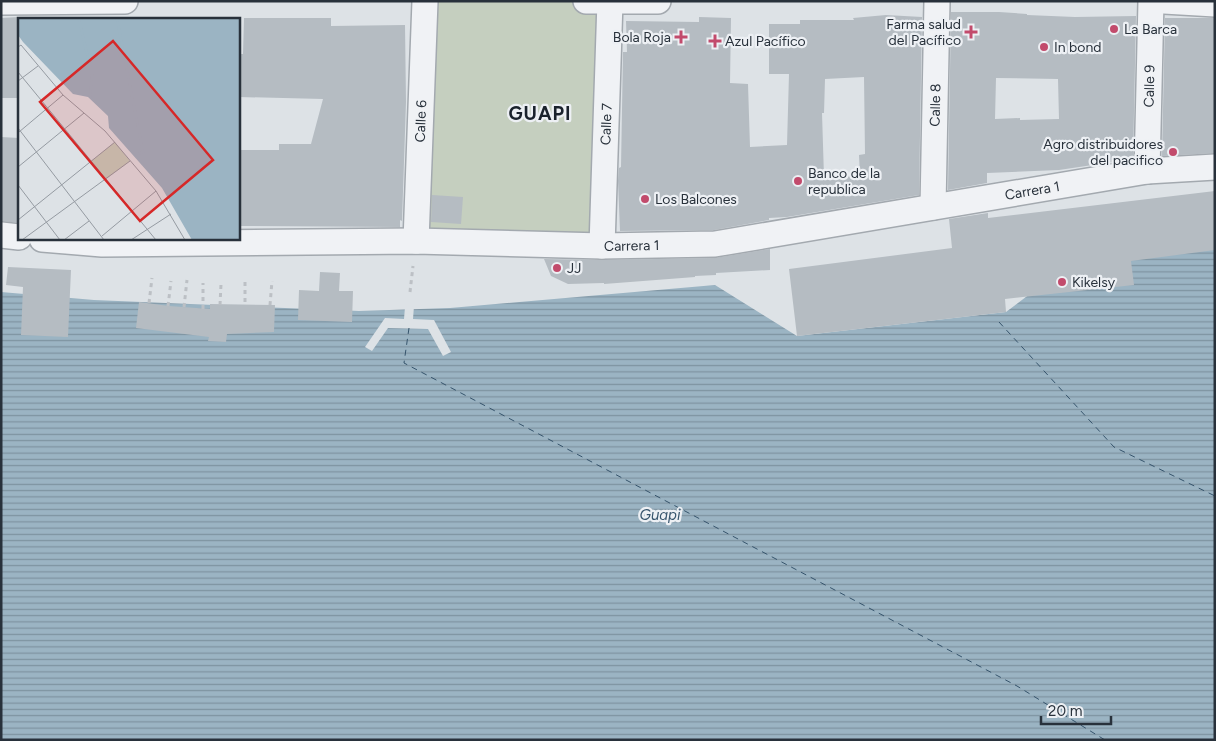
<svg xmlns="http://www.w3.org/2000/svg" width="1216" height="741" viewBox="0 0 1216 741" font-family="Figtree,sans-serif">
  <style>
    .green { fill: #c5cfbf }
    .water { fill: url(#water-rules) }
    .pier { fill: #dde2e6 }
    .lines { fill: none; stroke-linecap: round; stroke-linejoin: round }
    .ferry { stroke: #36546c; stroke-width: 1; stroke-dasharray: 6 5; stroke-linecap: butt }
    .building { fill: #b5bcc2; fill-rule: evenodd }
    .minor-casing { stroke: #a3a9af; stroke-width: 28 }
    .path { stroke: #bcc0c5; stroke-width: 3; stroke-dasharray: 4 4; stroke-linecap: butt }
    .minor { stroke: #f0f2f5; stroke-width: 25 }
    .poi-dot { fill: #c24b6c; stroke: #edf0f4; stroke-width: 2 }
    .labels { text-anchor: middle; stroke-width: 4.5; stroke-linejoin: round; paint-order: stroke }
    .poi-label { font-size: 14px; fill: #28313b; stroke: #edf0f4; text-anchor: start }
    .street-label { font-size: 14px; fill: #28313b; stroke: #edf0f4 }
    .water-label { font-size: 15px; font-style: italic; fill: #36546c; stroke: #edf0f4 }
    .district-label { font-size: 19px; font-weight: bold; letter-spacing: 1px; fill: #1a222c; stroke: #edf0f4 }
    .inset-river { fill: none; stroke: #9bb4c3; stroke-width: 2.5 }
    .inset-road { fill: none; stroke: #959ba2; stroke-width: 1 }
    .view { fill: #d62828; fill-opacity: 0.15; stroke: #d62828; stroke-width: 2.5 }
    .inset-edge { fill: none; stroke: #28313b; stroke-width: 2.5 }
  </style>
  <defs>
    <pattern id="water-rules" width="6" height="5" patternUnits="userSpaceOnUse" patternTransform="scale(1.25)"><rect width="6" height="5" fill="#9bb4c3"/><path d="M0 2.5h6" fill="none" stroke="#7e93a0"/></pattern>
  </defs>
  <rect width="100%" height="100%" fill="#dde2e6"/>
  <!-- green -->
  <path class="green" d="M 425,1 L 610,2 L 602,246 L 416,241 Z"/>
  <!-- water -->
  <path class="water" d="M 1215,224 L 1215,740 L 1,740 L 1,292 L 94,300 L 359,311 L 450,308 L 715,285 L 797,336 L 1006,312 L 1106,236 Z"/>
  <!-- pier -->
  <path class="pier" d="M 414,306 L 413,319 L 434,320 L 451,352 L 443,356 L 428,329 L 388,328 L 372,351 L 365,347 L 385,318 L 404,319 L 405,307 Z"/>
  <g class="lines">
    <!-- ferry -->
    <g class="ferry">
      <path d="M 999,322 L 1114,447 L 1215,496"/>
      <path d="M 409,328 L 404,363 L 1017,686 L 1105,740"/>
    </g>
  </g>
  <!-- building -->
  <g class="building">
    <path d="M 951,12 L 999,12 L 1027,14 L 1027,15 L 1075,17 L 1136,16 L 1133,159 L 1059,170 L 987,173 L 987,183 L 948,190 ZM 996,78 L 1058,79 L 1059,119 L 1020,120 L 1020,118 L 995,119 Z"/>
    <path d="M 886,15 L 922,17 L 919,195 L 787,217 L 769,218 L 769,220 L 714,230 L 620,231 L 618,181 L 619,168 L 621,167 L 623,52 L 627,52 L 626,21 L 699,22 L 699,17 L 731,18 L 730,83 L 748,84 L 750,147 L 787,145 L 789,74 L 769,74 L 769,24 L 800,24 L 800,20 L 854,20 L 853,18 ZM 864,77 L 865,154 L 859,155 L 860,176 L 824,177 L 822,113 L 824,113 L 825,79 Z"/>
    <path d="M 19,17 L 19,98 L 1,98 L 1,18 Z"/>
    <path d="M 244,18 L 331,18 L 331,26 L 405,25 L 406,102 L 402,221 L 400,220 L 400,227 L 239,226 L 239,150 L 279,150 L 279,144 L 311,144 L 323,99 L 239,97 L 239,54 L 243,54 Z"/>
    <path d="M 1165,18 L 1215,18 L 1215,153 L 1162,156 Z"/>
    <path d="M 1,137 L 19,138 L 19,223 L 1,221 Z"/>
    <path d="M 1215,191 L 1215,250 L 1131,261 L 1134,285 L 1005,299 L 1006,312 L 797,336 L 789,269 L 952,248 L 949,219 L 988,213 L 988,218 Z"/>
    <path d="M 432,195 L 463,197 L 461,224 L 431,222 Z"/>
    <path d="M 770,249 L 770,270 L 716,273 L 716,275 L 695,276 L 695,277 L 604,284 L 604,283 L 568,284 L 551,276 L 544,259 L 602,260 L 715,258 Z"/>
    <path d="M 8,267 L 71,270 L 68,337 L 21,335 L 23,287 L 6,285 Z"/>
    <path d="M 320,272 L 340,273 L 339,291 L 353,291 L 352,322 L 298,320 L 299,290 L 319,291 Z"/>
    <path d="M 139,302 L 169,306 L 210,309 L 210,304 L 275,305 L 274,332 L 227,334 L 226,342 L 208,341 L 209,337 L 136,328 Z"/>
  </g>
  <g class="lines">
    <!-- minor casing -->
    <g class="minor-casing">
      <g id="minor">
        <path d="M 586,1 L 658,1"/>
        <path d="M 1164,1 L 1215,4"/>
        <path d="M 1,2 L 125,1"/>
        <path id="s1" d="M 1147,171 L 1151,1"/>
        <path id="s2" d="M 933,207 L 937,1"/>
        <path d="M 1,235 L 19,237"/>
        <path id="s3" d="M 42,239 L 102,244 L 416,241 L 602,246 L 715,244 L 1147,171 L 1215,167"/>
        <path id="s4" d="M 416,241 L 425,1"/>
        <path id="s5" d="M 602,246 L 610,1"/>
      </g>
    </g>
    <!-- path -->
    <g class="path">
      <path d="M 245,282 L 245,305"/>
      <path d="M 410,292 L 413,266"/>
      <path d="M 149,303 L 152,278"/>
      <path d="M 220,305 L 221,284"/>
      <path d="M 270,305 L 272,281"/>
      <path d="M 168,306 L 171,281"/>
      <path d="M 184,307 L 187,280"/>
      <path d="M 203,309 L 203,283"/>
    </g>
    <!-- minor -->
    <use href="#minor" class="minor"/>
  </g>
  <!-- markers -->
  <g class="poi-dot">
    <circle cx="1114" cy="29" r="5"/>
    <path d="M968.5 24.5h5v5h5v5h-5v5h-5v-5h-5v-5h5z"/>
    <path d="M678.5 29.5h5v5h5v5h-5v5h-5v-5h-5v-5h5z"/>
    <path d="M712.5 33.5h5v5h5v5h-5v5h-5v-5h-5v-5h5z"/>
    <circle cx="1044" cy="47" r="5"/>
    <circle cx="1173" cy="152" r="5"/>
    <circle cx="798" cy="181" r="5"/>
    <circle cx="645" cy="199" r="5"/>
    <circle cx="557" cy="268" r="5"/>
    <circle cx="1062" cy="282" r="5"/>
  </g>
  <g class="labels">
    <!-- poi labels -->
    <g class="poi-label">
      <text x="961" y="29" text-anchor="end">Farma salud<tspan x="961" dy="16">del Pacífico</tspan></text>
      <text x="1124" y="34">La Barca</text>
      <text x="671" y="42" text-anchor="end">Bola Roja</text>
      <text x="725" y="46">Azul Pacífico</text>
      <text x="1054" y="52">In bond</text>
      <text x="1163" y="149" text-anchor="end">Agro distribuidores<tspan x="1163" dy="16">del pacifico</tspan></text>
      <text x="808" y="178">Banco de la<tspan x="808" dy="16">republica</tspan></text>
      <text x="655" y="204">Los Balcones</text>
      <text x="567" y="273">JJ</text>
      <text x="1072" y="287">Kikelsy</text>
    </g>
    <!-- street labels -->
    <g class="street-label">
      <text dy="5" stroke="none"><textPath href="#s1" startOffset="85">Calle 9</textPath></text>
      <text dy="5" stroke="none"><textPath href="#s2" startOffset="102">Calle 8</textPath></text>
      <text dy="5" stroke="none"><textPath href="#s4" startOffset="120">Calle 6</textPath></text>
      <text dy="5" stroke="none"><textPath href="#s5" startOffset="122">Calle 7</textPath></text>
      <text dy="5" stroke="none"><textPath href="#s3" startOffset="995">Carrera 1</textPath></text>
      <text dy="5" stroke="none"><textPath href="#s3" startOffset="590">Carrera 1</textPath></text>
    </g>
    <!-- water labels -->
    <g class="water-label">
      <text x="660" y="520">Guapi</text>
    </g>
    <!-- district labels -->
    <g class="district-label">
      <text x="540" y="120">GUAPI</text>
    </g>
  </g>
  <!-- overview -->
  <g transform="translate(18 18)">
    <rect width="222" height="222" fill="#dde2e6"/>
    <path d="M 97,124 L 112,143 L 87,162 L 72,144 Z" fill="#c5cfbf"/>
    <path d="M 0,1 L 222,1 L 222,222 L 174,222 L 144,170 L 91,110 L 90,98 L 70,79 L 55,76 L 5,24 L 0,17 Z" fill="#9bb4c3"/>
    <path class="inset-river" d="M 61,1 L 74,57 L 72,79M 99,1 L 125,134 L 121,136"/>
    <path class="inset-road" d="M 0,29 L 3,27 L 45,77 L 87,113 L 138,173 L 167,222M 0,54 L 138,222M 0,63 L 20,48M 0,110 L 86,222M 1,114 L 45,77M 0,149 L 66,95M 0,167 L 42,222M 0,202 L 97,124M 84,218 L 138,173M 4,222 L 112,143M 46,222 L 71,203M 113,222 L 153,196"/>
    <path class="view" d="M 95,23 L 195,142 L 122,203 L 22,84 Z"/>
    <rect width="222" height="222" class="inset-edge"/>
  </g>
  <!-- border -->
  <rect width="1216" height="741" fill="none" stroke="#28313b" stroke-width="5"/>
  <!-- scale -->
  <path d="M1041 716v8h70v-8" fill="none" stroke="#28313b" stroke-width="2.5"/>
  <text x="1048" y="716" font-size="15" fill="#28313b" stroke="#edf0f4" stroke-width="4" paint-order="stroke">20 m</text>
</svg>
